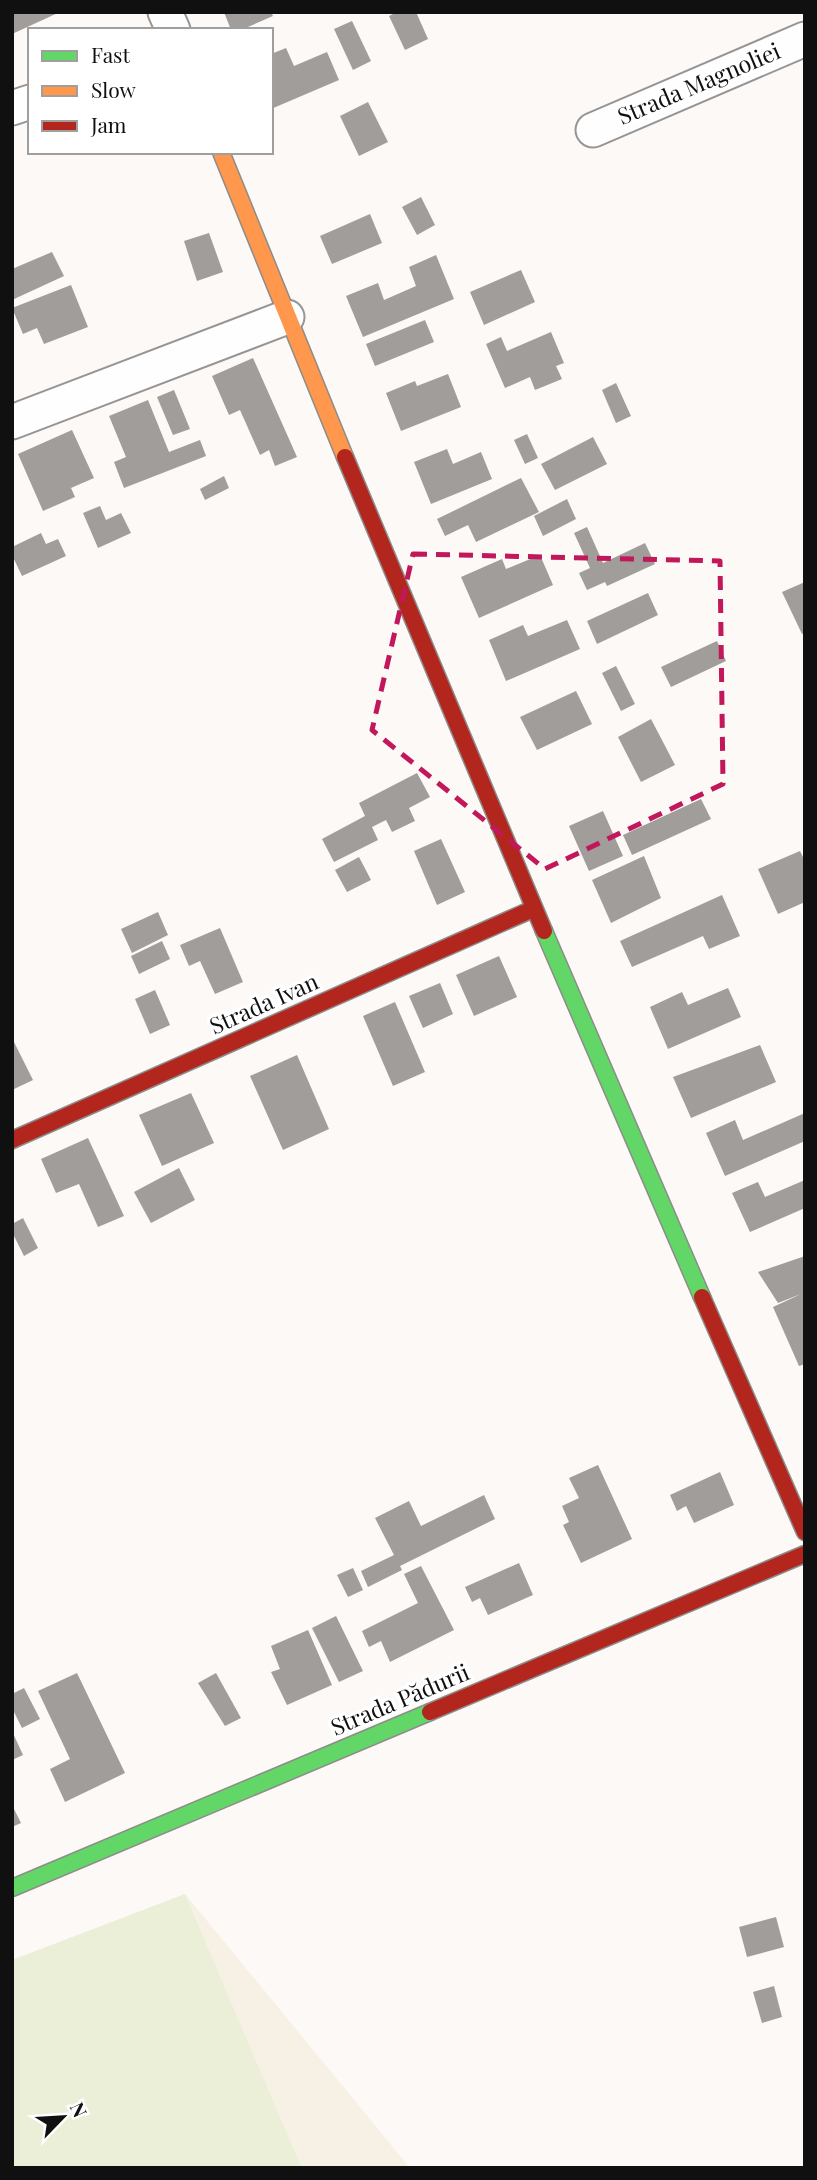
<svg xmlns="http://www.w3.org/2000/svg" width="817" height="2180" viewBox="0 0 817 2180" font-family="'Playfair Display',serif">
  <style>
    .farmland { fill: #f7f0e4 }
    .green { fill: #ebefd8 }
    .building { fill: #a09d9b }
    .lines { fill: none; stroke-linecap: round; stroke-linejoin: round }
    .street-casing { stroke: #969594; stroke-width: 37 }
    .fast-casing { stroke: #8d8c8a; stroke-width: 19 }
    .slow-casing { stroke: #8d8c8a; stroke-width: 19 }
    .jam-casing { stroke: #8d8c8a; stroke-width: 19 }
    .street { stroke: #fffefe; stroke-width: 33 }
    .fast { stroke: #63d668; stroke-width: 16 }
    .slow { stroke: #ff974d; stroke-width: 16 }
    .jam { stroke: #b3261e; stroke-width: 16 }
    .marked { fill: none; stroke: #c2185b; stroke-width: 5; stroke-dasharray: 14 9; stroke-linejoin: round }
    .labels { text-anchor: middle; stroke-width: 7; stroke-linejoin: round; paint-order: stroke }
    .street-label { font-size: 23px; fill: #101010; stroke: #fff }
  </style>
  <rect width="100%" height="100%" fill="#fcf9f6"/>
  <!-- farmland -->
  <path class="farmland" d="M 185,1894 L 410,2168 L 302,2168 Z"/>
  <!-- green -->
  <path class="green" d="M 185,1894 L 302,2168 L 12,2168 L 12,1960 Z"/>
  <!-- building -->
  <g class="building">
    <path d="M 12,12 L 60,12 L 12,34 Z"/>
    <path d="M 224,12 L 271,12 L 273,16 L 241,30 L 231,30 Z"/>
    <path d="M 397,12 L 416,12 L 428,39 L 405,50 L 389,16 Z"/>
    <path d="M 352,21 L 371,61 L 353,70 L 334,29 Z"/>
    <path d="M 286,48 L 294,66 L 327,52 L 339,80 L 271,109 L 271,54 Z"/>
    <path d="M 368,102 L 388,142 L 359,156 L 340,116 Z"/>
    <path d="M 421,197 L 435,225 L 417,235 L 402,207 Z"/>
    <path d="M 370,214 L 382,243 L 332,264 L 320,236 Z"/>
    <path d="M 209,233 L 223,272 L 197,281 L 184,241 Z"/>
    <path d="M 52,252 L 64,276 L 12,300 L 12,269 Z"/>
    <path d="M 436,255 L 454,299 L 363,337 L 346,296 L 378,283 L 384,300 L 416,286 L 409,267 Z"/>
    <path d="M 521,270 L 535,302 L 484,325 L 470,292 Z"/>
    <path d="M 71,285 L 88,327 L 44,344 L 37,328 L 23,334 L 12,308 Z"/>
    <path d="M 425,320 L 434,342 L 375,366 L 366,344 Z"/>
    <path d="M 551,332 L 564,363 L 556,366 L 562,379 L 535,390 L 530,377 L 505,388 L 486,344 L 501,337 L 507,351 Z"/>
    <path d="M 253,358 L 297,457 L 275,466 L 269,450 L 260,455 L 240,410 L 229,415 L 212,376 Z"/>
    <path d="M 448,374 L 461,407 L 401,431 L 386,393 L 415,381 L 417,386 Z"/>
    <path d="M 616,383 L 631,416 L 616,423 L 602,390 Z"/>
    <path d="M 174,390 L 190,429 L 173,435 L 157,397 Z"/>
    <path d="M 148,400 L 169,452 L 200,440 L 206,456 L 124,488 L 114,462 L 126,457 L 109,416 Z"/>
    <path d="M 72,430 L 94,478 L 71,488 L 75,497 L 43,511 L 18,454 Z"/>
    <path d="M 527,434 L 538,458 L 525,464 L 514,440 Z"/>
    <path d="M 593,437 L 607,464 L 555,490 L 541,464 Z"/>
    <path d="M 447,449 L 453,464 L 481,452 L 492,479 L 431,504 L 414,462 Z"/>
    <path d="M 224,476 L 229,488 L 205,500 L 200,489 Z"/>
    <path d="M 521,478 L 539,512 L 476,542 L 468,525 L 445,536 L 437,519 Z"/>
    <path d="M 567,499 L 576,519 L 543,536 L 534,516 Z"/>
    <path d="M 100,506 L 106,520 L 121,513 L 131,533 L 98,548 L 83,513 Z"/>
    <path d="M 587,527 L 603,563 L 645,543 L 655,564 L 607,586 L 605,582 L 587,590 L 579,573 L 590,568 L 574,533 Z"/>
    <path d="M 41,533 L 46,544 L 58,539 L 66,556 L 22,576 L 12,555 L 12,547 Z"/>
    <path d="M 540,555 L 553,585 L 479,618 L 461,577 L 502,559 L 506,569 Z"/>
    <path d="M 805,582 L 805,632 L 802,634 L 782,592 Z"/>
    <path d="M 648,593 L 658,615 L 597,644 L 587,621 Z"/>
    <path d="M 567,620 L 580,649 L 506,681 L 489,640 L 523,625 L 528,636 Z"/>
    <path d="M 717,641 L 726,661 L 671,687 L 661,667 Z"/>
    <path d="M 616,666 L 635,704 L 621,711 L 602,673 Z"/>
    <path d="M 576,691 L 592,724 L 537,750 L 520,717 Z"/>
    <path d="M 651,719 L 675,765 L 641,782 L 618,737 Z"/>
    <path d="M 417,773 L 430,797 L 409,808 L 415,821 L 392,832 L 386,820 L 372,827 L 378,840 L 334,862 L 322,839 L 365,816 L 359,803 Z"/>
    <path d="M 701,799 L 711,819 L 632,855 L 623,835 Z"/>
    <path d="M 603,811 L 623,856 L 589,871 L 569,826 Z"/>
    <path d="M 441,839 L 465,892 L 437,905 L 414,851 Z"/>
    <path d="M 800,851 L 805,861 L 805,902 L 778,914 L 758,869 Z"/>
    <path d="M 644,856 L 661,898 L 611,923 L 592,880 Z"/>
    <path d="M 359,857 L 371,880 L 347,892 L 335,870 Z"/>
    <path d="M 722,895 L 740,936 L 709,949 L 703,936 L 632,967 L 620,941 Z"/>
    <path d="M 158,912 L 168,935 L 132,953 L 121,929 Z"/>
    <path d="M 220,928 L 243,982 L 215,994 L 200,961 L 189,966 L 180,945 Z"/>
    <path d="M 162,941 L 170,959 L 139,974 L 131,956 Z"/>
    <path d="M 499,956 L 517,997 L 474,1016 L 456,975 Z"/>
    <path d="M 440,983 L 453,1014 L 423,1028 L 409,996 Z"/>
    <path d="M 728,988 L 741,1017 L 668,1049 L 650,1007 L 682,992 L 688,1005 Z"/>
    <path d="M 155,990 L 170,1025 L 150,1034 L 135,999 Z"/>
    <path d="M 395,1002 L 425,1072 L 393,1086 L 363,1016 Z"/>
    <path d="M 12,1038 L 33,1080 L 12,1090 Z"/>
    <path d="M 760,1045 L 776,1082 L 691,1118 L 673,1077 Z"/>
    <path d="M 297,1055 L 329,1129 L 283,1150 L 250,1076 Z"/>
    <path d="M 191,1093 L 214,1143 L 162,1166 L 139,1115 Z"/>
    <path d="M 805,1113 L 805,1141 L 725,1176 L 706,1133 L 735,1120 L 743,1140 Z"/>
    <path d="M 88,1138 L 124,1216 L 98,1227 L 79,1184 L 56,1193 L 41,1159 Z"/>
    <path d="M 179,1168 L 195,1200 L 151,1223 L 134,1192 Z"/>
    <path d="M 805,1180 L 805,1208 L 750,1232 L 732,1193 L 758,1182 L 765,1197 Z"/>
    <path d="M 23,1218 L 38,1248 L 24,1256 L 12,1232 L 12,1224 Z"/>
    <path d="M 805,1256 L 805,1364 L 799,1366 L 773,1307 L 801,1294 L 778,1303 L 758,1272 Z"/>
    <path d="M 598,1465 L 632,1539 L 581,1563 L 563,1525 L 569,1522 L 562,1506 L 579,1498 L 569,1478 Z"/>
    <path d="M 720,1472 L 734,1505 L 694,1523 L 686,1506 L 677,1511 L 670,1495 Z"/>
    <path d="M 484,1495 L 495,1519 L 400,1566 L 402,1570 L 368,1587 L 361,1571 L 394,1555 L 375,1518 L 409,1501 L 421,1526 Z"/>
    <path d="M 519,1563 L 533,1595 L 488,1615 L 480,1598 L 472,1602 L 465,1587 Z"/>
    <path d="M 421,1566 L 454,1630 L 390,1662 L 381,1641 L 369,1647 L 362,1631 L 418,1603 L 404,1574 Z"/>
    <path d="M 353,1568 L 363,1590 L 348,1597 L 337,1575 Z"/>
    <path d="M 336,1616 L 363,1671 L 339,1682 L 312,1628 Z"/>
    <path d="M 308,1630 L 332,1685 L 287,1705 L 271,1672 L 280,1669 L 271,1646 Z"/>
    <path d="M 77,1673 L 125,1773 L 65,1802 L 50,1769 L 70,1759 L 38,1691 Z"/>
    <path d="M 216,1673 L 241,1718 L 225,1726 L 198,1683 Z"/>
    <path d="M 24,1688 L 40,1719 L 22,1728 L 12,1708 L 12,1694 Z"/>
    <path d="M 12,1731 L 23,1755 L 12,1760 Z"/>
    <path d="M 12,1805 L 21,1823 L 12,1827 Z"/>
    <path d="M 776,1917 L 784,1947 L 747,1957 L 739,1927 Z"/>
    <path d="M 774,1986 L 782,2017 L 762,2023 L 753,1992 Z"/>
  </g>
  <g class="lines">
    <!-- street casing -->
    <g class="street-casing">
      <g id="street">
        <path d="M 165,12 L 173,30"/>
        <path d="M 12,108 L 30,102"/>
        <path d="M 593,130 L 805,39"/>
        <path d="M 12,422 L 287,317"/>
      </g>
    </g>
    <!-- fast casing -->
    <g class="fast-casing">
      <g id="fast">
        <path d="M 544,931 L 702,1297"/>
        <path d="M 12,1888 L 430,1712"/>
      </g>
    </g>
    <!-- slow casing -->
    <g class="slow-casing">
      <path id="slow" d="M 221,152 L 345,457"/>
    </g>
    <!-- jam casing -->
    <g class="jam-casing">
      <g id="jam">
        <path d="M 345,457 L 544,931"/>
        <path d="M 12,1140 L 533,909"/>
        <path d="M 702,1297 L 805,1532"/>
        <path d="M 430,1712 L 805,1554"/>
      </g>
    </g>
    <!-- street -->
    <use href="#street" class="street"/>
    <!-- fast -->
    <use href="#fast" class="fast"/>
    <!-- slow -->
    <use href="#slow" class="slow"/>
    <!-- jam -->
    <use href="#jam" class="jam"/>
  </g>
  <!-- marked area -->
  <path class="marked" d="M 413,554 L 720,561 L 723,784 L 545,869 L 372,730 Z"/>
  <g class="labels">
    <!-- street labels -->
    <g class="street-label">
      <text transform="translate(699 84) rotate(-23)" y="8">Strada Magnoliei</text>
      <text transform="translate(264 1004) rotate(-24)" y="8">Strada Ivan</text>
      <text transform="translate(400 1700) rotate(-23)" y="8">Strada Pădurii</text>
    </g>
  </g>
  <!-- border -->
  <rect width="817" height="2180" fill="none" stroke="#101010" stroke-width="28"/>
  <!-- legend -->
  <rect x="28" y="28" width="245" height="126" fill="#ffffff" stroke="#9f9f9f" stroke-width="2"/>
  <rect x="42" y="51" width="35" height="10" fill="#63d668" stroke="#9f9f9f" stroke-width="2"/>
  <text x="91" y="63" font-size="21" fill="#101010">Fast</text>
  <rect x="42" y="86" width="35" height="10" fill="#ff974d" stroke="#9f9f9f" stroke-width="2"/>
  <text x="91" y="98" font-size="21" fill="#101010">Slow</text>
  <rect x="42" y="121" width="35" height="10" fill="#b3261e" stroke="#9f9f9f" stroke-width="2"/>
  <text x="91" y="133" font-size="21" fill="#101010">Jam</text>
  <!-- north arrow -->
  <g transform="translate(63 2117) rotate(65)" stroke="#ffffff" stroke-width="5" paint-order="stroke">
  <path d="M0-5L12 26L0 18L-12 26Z" fill="#101010"/>
  <text y="-10" font-size="19" font-weight="bold" text-anchor="middle" fill="#101010">N</text>
  </g>
</svg>
